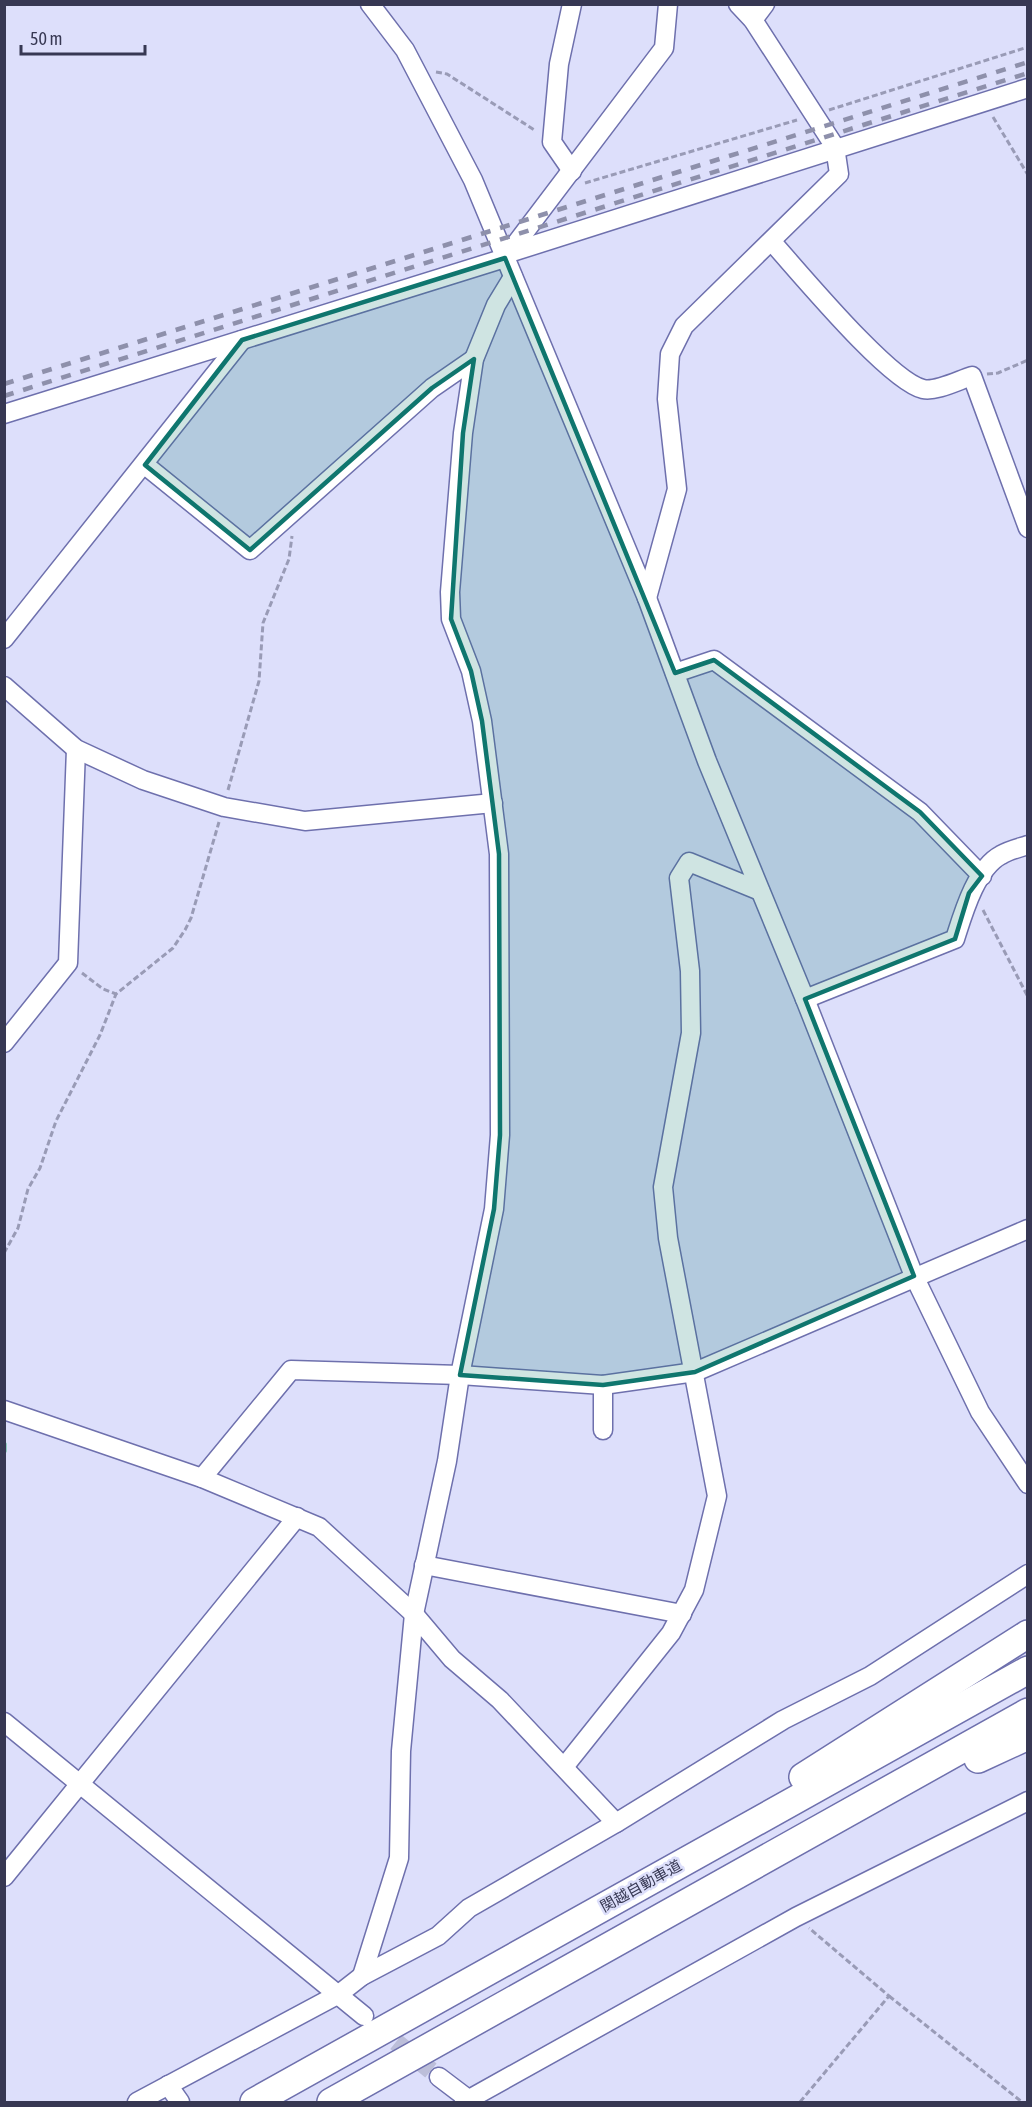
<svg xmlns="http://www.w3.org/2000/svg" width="1032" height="2107" viewBox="0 0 1032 2107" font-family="'Asap Condensed','Noto Sans JP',sans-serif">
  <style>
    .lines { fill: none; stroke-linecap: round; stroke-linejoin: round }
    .stream { stroke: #42b784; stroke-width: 5 }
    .minor-tunnel { stroke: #bcbed9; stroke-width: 18; stroke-dasharray: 18 9; stroke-linecap: butt }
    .minor-casing { stroke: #6e70ad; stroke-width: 21 }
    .highway-casing { stroke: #6e70ad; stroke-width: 30 }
    .path { stroke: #999bb6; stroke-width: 3; stroke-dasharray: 6 3; stroke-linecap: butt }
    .minor { stroke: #fff; stroke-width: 18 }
    .highway { stroke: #fff; stroke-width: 27 }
    .rail { stroke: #8e90ab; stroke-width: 4.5; stroke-dasharray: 10 10; stroke-linecap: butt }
    .marked { fill: #0f766e; fill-opacity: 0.2; stroke: #0f766e; stroke-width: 4.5; stroke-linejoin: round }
    .labels { text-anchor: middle; stroke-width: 5; stroke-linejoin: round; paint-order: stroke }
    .street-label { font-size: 15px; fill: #373853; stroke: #dddffb }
  </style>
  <rect width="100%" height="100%" fill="#dddffb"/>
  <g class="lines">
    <!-- stream -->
    <path class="stream" d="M 4,1444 L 4,1451"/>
    <!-- minor-tunnel -->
    <path class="minor-tunnel" d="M 375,2025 L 439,2077"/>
    <!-- minor casing -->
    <g class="minor-casing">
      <g id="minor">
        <path d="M 370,4 L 405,50 L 473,180 L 647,598 L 707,761 L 805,999 L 914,1276 L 980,1412 L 1028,1484"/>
        <path d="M 753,20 L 765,4"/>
        <path d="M 572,171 L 552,142 L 559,64 L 572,4"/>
        <path d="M 772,242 C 800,273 889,381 923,389 C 936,392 959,380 972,376 L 1028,528"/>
        <path d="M 509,253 L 1028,88"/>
        <path d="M 4,414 L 505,258 L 664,48 L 668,4"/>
        <path d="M 145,465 L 250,550 L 432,388 L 474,359"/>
        <path d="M 647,598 L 677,489 L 667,399 L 670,354 L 684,326 L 839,174 L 835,147 L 753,20 L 738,4"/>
        <path d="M 4,639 L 242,340"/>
        <path d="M 675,673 L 714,660 L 920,812 L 982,876"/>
        <path d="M 4,686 L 76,749 L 143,780 L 224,807 L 305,821 L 493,803"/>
        <path d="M 805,999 L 955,939 C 963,914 976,868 1001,855 C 1009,850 1019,848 1028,845"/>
        <path d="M 4,1043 L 68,963 L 76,749"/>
        <path d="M 4,1410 L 202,1478 L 319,1527 L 414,1614 L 452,1659 L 500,1700 L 616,1823"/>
        <path d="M 603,1430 L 603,1385"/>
        <path d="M 202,1478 L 291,1370 L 460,1375 L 603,1385 L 695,1372 L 1028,1229"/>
        <path d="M 424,1565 L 682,1614"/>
        <path d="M 4,1722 L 364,2016"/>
        <path d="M 564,1767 L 671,1633 L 694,1590 L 717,1496 L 668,1238 L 663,1187 L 691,1033 L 690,971 L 679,878 L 689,862 L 760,891"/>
        <path d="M 4,1877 L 297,1517"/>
        <path d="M 362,1976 L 399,1858 L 401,1751 L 414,1614 L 447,1461 L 460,1375 L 494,1209 L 500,1135 L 499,854 L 482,721 L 471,671 L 451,619 L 450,592 L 463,433 L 474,359 L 496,305 L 513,277"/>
        <path d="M 439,2077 L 472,2102"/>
        <path d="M 168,2085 L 180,2102"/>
        <path d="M 137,2102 L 339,1994 L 362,1976 L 438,1936 L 469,1908 L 616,1823 L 783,1720 L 870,1676 L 1028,1574"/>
        <path d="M 464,2102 L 796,1917 L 1028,1801"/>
      </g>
    </g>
    <!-- highway casing -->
    <g class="highway-casing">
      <g id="highway">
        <path d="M 978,1759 L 1028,1736"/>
        <path d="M 803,1777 L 1028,1634"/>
        <path d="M 254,2102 L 1028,1670"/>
        <path d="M 331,2102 L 1028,1712"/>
      </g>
    </g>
    <!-- path -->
    <g class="path">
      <path d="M 436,72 L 447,74 L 536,131"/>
      <path d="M 829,110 L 1028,47"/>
      <path d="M 993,117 L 1028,175"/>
      <path d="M 585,183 L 797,120"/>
      <path d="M 987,374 L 998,373 L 1028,360"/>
      <path d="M 228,790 L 259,681 L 263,623 L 289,559 L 292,536"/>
      <path d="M 983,910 L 1028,997"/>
      <path d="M 82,973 L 103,989 L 116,994 L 173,948 L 185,930 L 191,918 L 219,822"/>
      <path d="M 4,1253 L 18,1228 L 28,1189 L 40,1168 L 56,1121 L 100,1035 L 116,994"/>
      <path d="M 889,1996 L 1022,2102"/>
      <path d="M 800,2102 L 889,1996 L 809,1928"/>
    </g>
    <!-- minor -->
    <use href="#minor" class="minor"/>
    <!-- highway -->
    <use href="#highway" class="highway"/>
    <!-- rail -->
    <g class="rail">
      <path d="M 4,384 L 1028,62"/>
      <path d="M 4,396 L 1028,73"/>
    </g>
  </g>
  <!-- marked area -->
  <path class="marked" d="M 505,258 L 675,673 L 714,660 L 920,812 L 982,876 L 969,893 L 955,939 L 805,999 L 914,1276 L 695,1372 L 603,1385 L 460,1375 L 494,1209 L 500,1135 L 499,854 L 482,721 L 471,671 L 451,619 L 463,433 L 474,359 L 432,388 L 250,550 L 145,465 L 242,340 Z"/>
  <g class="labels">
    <!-- street labels -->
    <g class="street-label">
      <text transform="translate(641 1886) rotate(-29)" y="5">関越自動車道</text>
    </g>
  </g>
  <!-- border -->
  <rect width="1032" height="2107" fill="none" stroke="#373853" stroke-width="12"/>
  <!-- scale -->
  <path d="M21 45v9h124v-9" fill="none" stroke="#373853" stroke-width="3"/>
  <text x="30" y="45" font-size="18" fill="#373853" stroke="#dddffb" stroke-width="4.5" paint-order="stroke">50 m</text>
</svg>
